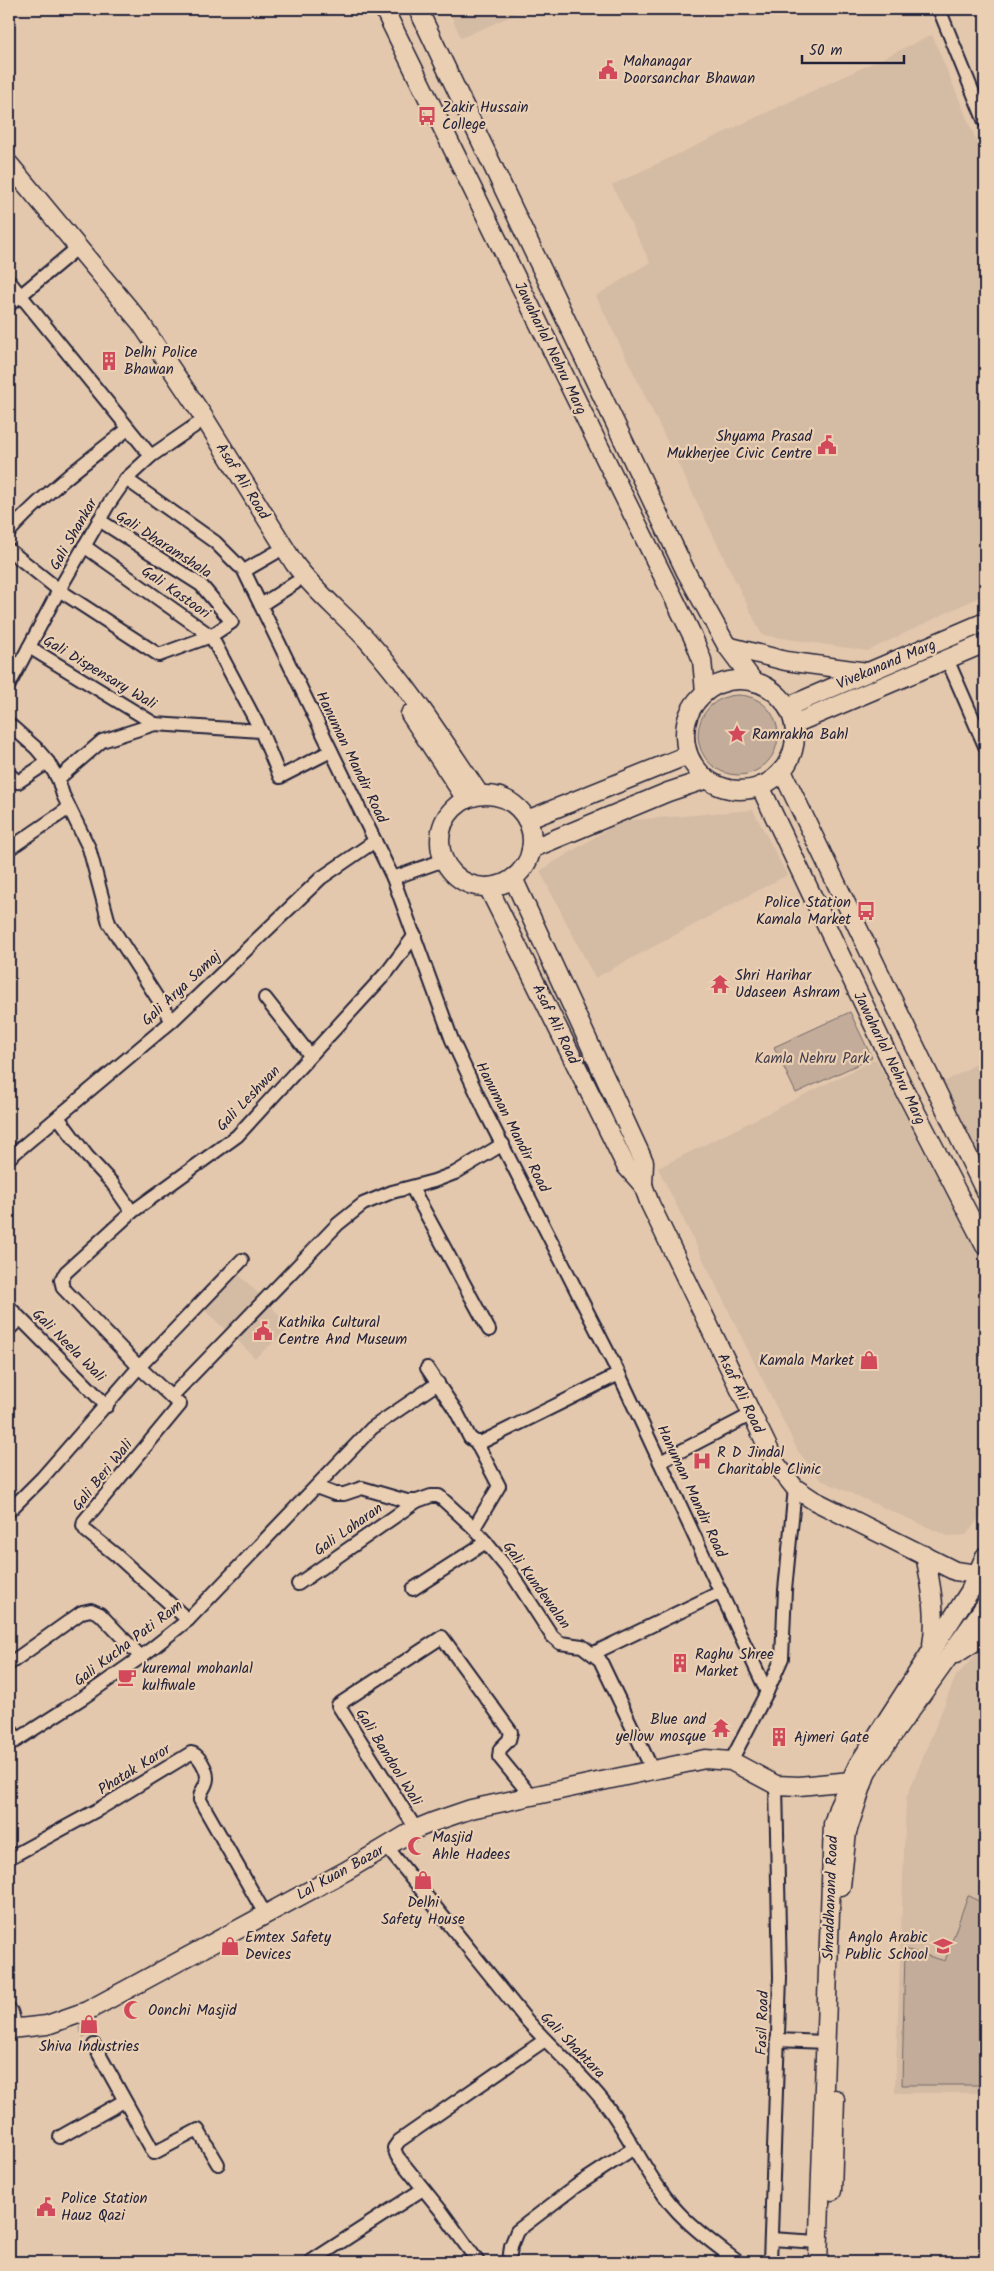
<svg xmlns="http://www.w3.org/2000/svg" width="994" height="2271" viewBox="0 0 994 2271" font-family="Kalam,sans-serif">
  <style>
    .built { fill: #d4bba4 }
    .green { fill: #c3ad9a; stroke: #72686a }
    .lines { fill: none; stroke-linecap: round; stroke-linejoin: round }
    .street-tunnel { stroke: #bca796; stroke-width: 12; stroke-dasharray: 12 6; stroke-linecap: butt }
    .street-casing { stroke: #22223b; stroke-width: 16 }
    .secondary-casing { stroke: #22223b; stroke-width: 21 }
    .street { stroke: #ebcfb2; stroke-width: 12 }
    .secondary { stroke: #ebcfb2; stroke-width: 18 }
    .labels { text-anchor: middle; stroke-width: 4.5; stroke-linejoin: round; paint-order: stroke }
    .poi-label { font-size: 15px; fill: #22223b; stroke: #ebcfb2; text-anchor: start }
    .street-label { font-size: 15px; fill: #22223b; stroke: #ebcfb2 }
    .park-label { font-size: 15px; fill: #423e4e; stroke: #ebcfb2 }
  </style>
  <rect width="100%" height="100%" fill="#e3c8ad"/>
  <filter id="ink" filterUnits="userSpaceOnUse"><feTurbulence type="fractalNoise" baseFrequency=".02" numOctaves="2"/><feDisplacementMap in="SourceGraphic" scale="10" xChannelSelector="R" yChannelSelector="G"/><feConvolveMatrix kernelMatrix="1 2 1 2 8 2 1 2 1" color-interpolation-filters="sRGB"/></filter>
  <g filter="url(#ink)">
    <!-- built -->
    <g class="built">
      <path d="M 448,9 L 527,9 L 461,38 Z"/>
      <path d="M 932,35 L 985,161 L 985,594 L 868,651 L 762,635 L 596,296 L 650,262 L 612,185 Z"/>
      <path d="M 753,810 L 787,875 L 595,978 L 540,871 L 621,821 Z"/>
      <path d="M 876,1059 L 985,1269 L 985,1503 L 981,1516 L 966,1535 L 948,1536 L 821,1480 L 798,1451 L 658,1168 Z"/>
      <path d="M 985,1059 L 985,1166 L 941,1084 Z"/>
      <path d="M 236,1272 L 262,1297 L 228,1332 L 201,1307 Z"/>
      <path d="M 267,1301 L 290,1328 L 255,1358 L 234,1337 Z"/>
      <path d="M 985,1645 L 985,2093 L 895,2093 L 906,1799 L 956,1676 Z"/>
    </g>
    <!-- green -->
    <g class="green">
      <circle cx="738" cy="735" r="40"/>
      <path d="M 850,1012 L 872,1058 L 796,1093 L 774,1047 Z"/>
      <path d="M 968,1895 L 985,1905 L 985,2085 L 902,2085 L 905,1949 L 945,1961 Z"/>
    </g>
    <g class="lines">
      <!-- street-tunnel -->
      <path class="street-tunnel" d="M 83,2025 L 94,2045"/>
      <!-- street casing -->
      <g class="street-casing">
        <g id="street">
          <path d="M 939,9 L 985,122"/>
          <path d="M 9,281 L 151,456"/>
          <path d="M 9,305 L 70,254"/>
          <path d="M 126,479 L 215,542 L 239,566"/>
          <path d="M 9,532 C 44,493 87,461 128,429"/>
          <path d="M 84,546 L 211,636 L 261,731"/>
          <path d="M 9,550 L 59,590 L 159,655 L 211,636 L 232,622 L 201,585 L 99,520"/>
          <path d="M 275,553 L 244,571 L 393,878 L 452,1040 L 485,1111 L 619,1374 L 767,1692"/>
          <path d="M 261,605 L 295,583"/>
          <path d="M 29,647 L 155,724"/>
          <path d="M 947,659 L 985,746"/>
          <path d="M 9,685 L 59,590 L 108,505 L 126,479 L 151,456 L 196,425"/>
          <path d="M 9,724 L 36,748 L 48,762 L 58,779 L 63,795 L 89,848 L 109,923 L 172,1021"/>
          <path d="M 9,774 L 18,782 L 48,762"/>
          <path d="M 58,779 L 102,741 L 155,724 L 261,731 L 280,777 L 331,751"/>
          <path d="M 9,849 L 69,808"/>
          <path d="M 393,878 L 444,860"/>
          <path d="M 265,998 L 310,1055"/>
          <path d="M 58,1117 L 87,1156 L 112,1183 L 132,1212"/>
          <path d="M 9,1158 L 172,1021 L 321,878 L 375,841"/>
          <path d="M 412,1188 L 489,1330"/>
          <path d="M 242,1260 L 139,1367 L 63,1288 L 61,1280 L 66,1272 L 132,1212 L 237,1136 L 388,971 L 415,935"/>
          <path d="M 9,1307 L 107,1406"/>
          <path d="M 9,1329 L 20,1319"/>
          <path d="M 427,1368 L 456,1411 L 470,1438 L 476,1442 L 482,1442 L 619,1374"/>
          <path d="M 171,1397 L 338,1224 L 363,1204 L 392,1192 L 434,1181 L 455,1173 L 503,1144"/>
          <path d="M 660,1462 L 752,1414"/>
          <path d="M 316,1487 L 335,1494 L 344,1494 L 362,1488 L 407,1501 L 417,1501 L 431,1496 L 439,1496 L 474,1528 L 512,1574 L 552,1636 L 560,1643 L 582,1646 L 600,1660 L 653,1771"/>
          <path d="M 9,1511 L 42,1478 L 139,1367 L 180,1405 L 84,1521 L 83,1526 L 86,1531 L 116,1555 L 188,1620"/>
          <path d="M 474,1528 L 499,1486 L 476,1442"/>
          <path d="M 298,1584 L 417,1501"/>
          <path d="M 413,1589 L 486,1542"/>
          <path d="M 594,1653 L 721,1592"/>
          <path d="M 9,1664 L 82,1612 L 91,1610 L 100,1614 L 141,1657"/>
          <path d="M 9,1727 L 17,1740"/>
          <path d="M 9,1745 L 84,1697 L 141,1657 L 188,1620 L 372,1428 L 438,1383"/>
          <path d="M 731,1761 L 767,1692 L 782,1658 L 785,1590 L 795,1488"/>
          <path d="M 416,1829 L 338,1705 L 442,1637 L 511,1732 L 509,1740 L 500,1749 L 499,1757 L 531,1796"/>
          <path d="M 386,1846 L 524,2017 C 551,2048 582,2073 607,2106 C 634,2142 652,2188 685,2219 C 701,2235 720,2248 738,2262"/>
          <path d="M 9,1858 L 99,1809 L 191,1753 C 199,1754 207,1770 207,1778 C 207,1787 199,1791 200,1800 L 265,1914"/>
          <path d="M 777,2040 L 825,2042"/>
          <path d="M 94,2045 L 154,2153 L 198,2130 L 218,2164"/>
          <path d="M 60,2137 L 124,2101"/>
          <path d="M 771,2239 L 818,2242"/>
          <path d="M 310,2262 L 423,2189"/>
          <path d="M 478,2262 L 442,2212 L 397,2156 L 394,2148 L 399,2141 L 545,2040"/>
          <path d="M 509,2262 L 511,2246 L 517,2231 L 576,2186 L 634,2148"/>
          <path d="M 770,2262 L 780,1977 L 776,1785"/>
        </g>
      </g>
      <!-- secondary casing -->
      <g class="secondary-casing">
        <g id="secondary">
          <path d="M 384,9 L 693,637 L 702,660 L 705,692"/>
          <path d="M 418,9 L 686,572 L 727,646 L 754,682"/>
          <path d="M 9,164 L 140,322 L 205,419 L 294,563 C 315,592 344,614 368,641 C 410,688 444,742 480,795"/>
          <path d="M 727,646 L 786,661 L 867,672"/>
          <circle cx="740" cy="735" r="55"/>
          <path d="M 787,707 L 985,622"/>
          <path d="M 410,714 L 466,799"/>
          <path d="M 794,724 L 985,643"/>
          <path d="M 782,771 L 985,1191"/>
          <path d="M 760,786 L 905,1091 L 985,1246"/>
          <circle cx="486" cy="841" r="46"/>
          <path d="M 527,820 L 688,755"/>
          <path d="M 531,849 L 668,792 L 707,779"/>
          <path d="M 513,878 L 644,1162 L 643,1185"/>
          <path d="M 488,887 L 626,1166 L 643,1185 L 650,1204 L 776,1464 L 795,1488 L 813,1500 L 955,1571 L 978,1574 L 985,1577"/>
          <path d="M 925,1555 C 931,1585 937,1616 932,1645"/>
          <path d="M 956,1654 L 985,1635"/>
          <path d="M 841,1886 L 847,1832 L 867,1771 L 985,1606"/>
          <path d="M 9,2013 L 11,2021 L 9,2031"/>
          <path d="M 10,2029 L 47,2025 L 87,2011 L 346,1871 L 416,1829 L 433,1822 L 471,1809 L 705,1759 L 731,1761 L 776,1785 L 799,1786 L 851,1781 L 863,1783"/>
          <path d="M 832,2191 L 835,2099"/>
          <path d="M 818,2262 L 833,1824 L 839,1805 L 858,1765 L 970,1591 L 985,1556"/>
        </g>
      </g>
      <!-- street -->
      <use href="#street" class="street"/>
      <!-- secondary -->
      <use href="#secondary" class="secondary"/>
    </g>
  </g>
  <!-- icons -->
  <defs>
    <g id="civic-bare" transform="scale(1.5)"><path d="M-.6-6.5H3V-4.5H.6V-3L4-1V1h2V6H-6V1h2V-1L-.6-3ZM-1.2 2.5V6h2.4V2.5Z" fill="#d1495b" stroke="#ebcfb2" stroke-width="2.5" paint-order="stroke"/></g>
    <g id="bus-bare" transform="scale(1.5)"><path d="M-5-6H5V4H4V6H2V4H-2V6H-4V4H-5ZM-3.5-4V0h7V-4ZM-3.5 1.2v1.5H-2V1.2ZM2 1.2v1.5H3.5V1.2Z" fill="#d1495b" stroke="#ebcfb2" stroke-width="2.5" paint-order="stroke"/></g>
    <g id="building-bare" transform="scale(1.5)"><path d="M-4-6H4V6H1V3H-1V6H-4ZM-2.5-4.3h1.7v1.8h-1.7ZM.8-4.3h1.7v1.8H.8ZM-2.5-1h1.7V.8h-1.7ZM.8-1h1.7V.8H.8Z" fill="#d1495b" stroke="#ebcfb2" stroke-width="2.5" paint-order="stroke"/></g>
    <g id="sight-bare" transform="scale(1.5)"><path d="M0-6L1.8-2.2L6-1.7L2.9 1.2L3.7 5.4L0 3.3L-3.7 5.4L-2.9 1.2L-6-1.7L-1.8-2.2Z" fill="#d1495b" stroke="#ebcfb2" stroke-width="2.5" paint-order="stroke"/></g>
    <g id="temple-bare" transform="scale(1.5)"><path d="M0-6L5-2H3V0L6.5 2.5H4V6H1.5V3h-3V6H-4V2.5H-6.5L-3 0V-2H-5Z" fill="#d1495b" stroke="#ebcfb2" stroke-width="2.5" paint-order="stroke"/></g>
    <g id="shop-bare" transform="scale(1.5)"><path d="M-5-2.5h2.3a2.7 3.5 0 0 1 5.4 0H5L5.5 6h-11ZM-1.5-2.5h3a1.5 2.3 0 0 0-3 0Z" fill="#d1495b" stroke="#ebcfb2" stroke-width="2.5" paint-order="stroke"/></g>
    <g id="hospital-bare" transform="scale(1.5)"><path d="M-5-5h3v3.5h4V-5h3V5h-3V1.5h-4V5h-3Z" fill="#d1495b" stroke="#ebcfb2" stroke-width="2.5" paint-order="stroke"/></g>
    <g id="cafe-bare" transform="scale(1.5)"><path d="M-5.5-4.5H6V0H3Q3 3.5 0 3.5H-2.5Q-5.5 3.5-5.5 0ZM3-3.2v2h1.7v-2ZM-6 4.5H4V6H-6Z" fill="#d1495b" stroke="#ebcfb2" stroke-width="2.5" paint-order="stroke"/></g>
    <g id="mosque-bare" transform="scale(1.5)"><path d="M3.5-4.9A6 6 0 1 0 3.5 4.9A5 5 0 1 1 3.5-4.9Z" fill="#d1495b" stroke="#ebcfb2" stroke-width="2.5" paint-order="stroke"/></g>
    <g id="school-bare" transform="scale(1.5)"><path d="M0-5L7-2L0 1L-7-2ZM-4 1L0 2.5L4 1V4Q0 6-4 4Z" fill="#d1495b" stroke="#ebcfb2" stroke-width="2.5" paint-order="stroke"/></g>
  </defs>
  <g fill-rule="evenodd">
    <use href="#civic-bare" x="608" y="70"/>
    <use href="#bus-bare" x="427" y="116"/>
    <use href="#building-bare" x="109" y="361"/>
    <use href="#civic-bare" x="827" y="445"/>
    <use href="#sight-bare" x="737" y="734"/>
    <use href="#bus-bare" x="866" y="911"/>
    <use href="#temple-bare" x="720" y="984"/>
    <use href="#civic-bare" x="263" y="1331"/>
    <use href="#shop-bare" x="869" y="1360"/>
    <use href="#hospital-bare" x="702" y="1461"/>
    <use href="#building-bare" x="680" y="1663"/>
    <use href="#cafe-bare" x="127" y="1677"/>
    <use href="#temple-bare" x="721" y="1728"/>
    <use href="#building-bare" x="779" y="1737"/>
    <use href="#mosque-bare" x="417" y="1846"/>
    <use href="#shop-bare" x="423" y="1880"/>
    <use href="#shop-bare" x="230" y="1946"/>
    <use href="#school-bare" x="943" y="1946"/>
    <use href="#mosque-bare" x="133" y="2010"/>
    <use href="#shop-bare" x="89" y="2024"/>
    <use href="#civic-bare" x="46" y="2207"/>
  </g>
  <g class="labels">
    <!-- poi labels -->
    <g class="poi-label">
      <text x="623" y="66">Mahanagar<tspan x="623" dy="17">Doorsanchar Bhawan</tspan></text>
      <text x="442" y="112">Zakir Hussain<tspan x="442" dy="17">College</tspan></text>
      <text x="124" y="357">Delhi Police<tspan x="124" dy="17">Bhawan</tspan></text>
      <text x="812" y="441" text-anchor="end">Shyama Prasad<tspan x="812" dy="17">Mukherjee Civic Centre</tspan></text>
      <text x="752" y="739">Ramrakha Bahl</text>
      <text x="851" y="907" text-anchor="end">Police Station<tspan x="851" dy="17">Kamala Market</tspan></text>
      <text x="735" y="980">Shri Harihar<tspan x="735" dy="17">Udaseen Ashram</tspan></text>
      <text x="278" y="1327">Kathika Cultural<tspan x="278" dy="17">Centre And Museum</tspan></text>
      <text x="854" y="1365" text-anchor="end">Kamala Market</text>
      <text x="717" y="1457">R D Jindal<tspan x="717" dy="17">Charitable Clinic</tspan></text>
      <text x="695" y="1659">Raghu Shree<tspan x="695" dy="17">Market</tspan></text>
      <text x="142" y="1673">kuremal mohanlal<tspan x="142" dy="17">kulfiwale</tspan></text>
      <text x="706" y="1724" text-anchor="end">Blue and<tspan x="706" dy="17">yellow mosque</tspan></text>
      <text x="794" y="1742">Ajmeri Gate</text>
      <text x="432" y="1842">Masjid<tspan x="432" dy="17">Ahle Hadees</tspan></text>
      <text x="423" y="1907" text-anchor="middle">Delhi<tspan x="423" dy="17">Safety House</tspan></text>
      <text x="245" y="1942">Emtex Safety<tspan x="245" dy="17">Devices</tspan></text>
      <text x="928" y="1942" text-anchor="end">Anglo Arabic<tspan x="928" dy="17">Public School</tspan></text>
      <text x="148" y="2015">Oonchi Masjid</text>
      <text x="89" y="2051" text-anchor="middle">Shiva Industries</text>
      <text x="61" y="2203">Police Station<tspan x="61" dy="17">Hauz Qazi</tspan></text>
    </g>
    <!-- street labels -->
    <g class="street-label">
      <text transform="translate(551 348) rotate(64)" y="5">Jawaharlal Nehru Marg</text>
      <text transform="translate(243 481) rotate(58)" y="5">Asaf Ali Road</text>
      <text transform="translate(73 534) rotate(-60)" y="5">Gali Shankar</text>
      <text transform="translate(164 544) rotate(33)" y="5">Gali Dharamshala</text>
      <text transform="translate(176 592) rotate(35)" y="5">Gali Kastoori</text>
      <text transform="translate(886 664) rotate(-23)" y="5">Vivekanand Marg</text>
      <text transform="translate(100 672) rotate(31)" y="5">Gali Dispensary Wali</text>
      <text transform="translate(352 757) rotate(64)" y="5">Hanuman Mandir Road</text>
      <text transform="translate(181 988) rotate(-43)" y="5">Gali Arya Samaj</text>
      <text transform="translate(556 1024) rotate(64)" y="5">Asaf Ali Road</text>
      <text transform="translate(890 1058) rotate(64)" y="5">Jawaharlal Nehru Marg</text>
      <text transform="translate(248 1098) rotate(-46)" y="5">Gali Leshwan</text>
      <text transform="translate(513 1127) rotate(63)" y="5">Hanuman Mandir Road</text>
      <text transform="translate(69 1345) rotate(45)" y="5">Gali Neela Wali</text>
      <text transform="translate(741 1393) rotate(64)" y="5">Asaf Ali Road</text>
      <text transform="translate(102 1475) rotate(-51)" y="5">Gali Beri Wali</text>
      <text transform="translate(692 1491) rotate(65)" y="5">Hanuman Mandir Road</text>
      <text transform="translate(348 1529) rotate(-35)" y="5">Gali Loharan</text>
      <text transform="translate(537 1585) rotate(54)" y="5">Gali Kundewalan</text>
      <text transform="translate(128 1643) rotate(-37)" y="5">Gali Kucha Pati Ram</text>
      <text transform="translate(389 1757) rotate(58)" y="5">Gali Bandool Wali</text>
      <text transform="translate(134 1769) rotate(-32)" y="5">Phatak Karor</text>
      <text transform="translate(340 1872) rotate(-29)" y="5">Lal Kuan Bazar</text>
      <text transform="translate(830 1898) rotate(-88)" y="5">Shraddhanand Road</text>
      <text transform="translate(762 2023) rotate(-88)" y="5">Fasil Road</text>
      <text transform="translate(573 2045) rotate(46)" y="5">Gali Shahtara</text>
    </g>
    <!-- park labels -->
    <g class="park-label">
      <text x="812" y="1063">Kamla Nehru Park</text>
    </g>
  </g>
  <!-- margin -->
  <rect width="994" height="2271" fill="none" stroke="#ebcfb2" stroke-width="30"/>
  <rect x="15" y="15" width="964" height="2241" fill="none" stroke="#22223b" stroke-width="2" filter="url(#ink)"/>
  <!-- scale -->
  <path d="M802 55v8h102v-8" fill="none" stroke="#22223b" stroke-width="2.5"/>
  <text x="809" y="55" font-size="15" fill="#22223b" stroke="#ebcfb2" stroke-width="4" paint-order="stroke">50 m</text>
</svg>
